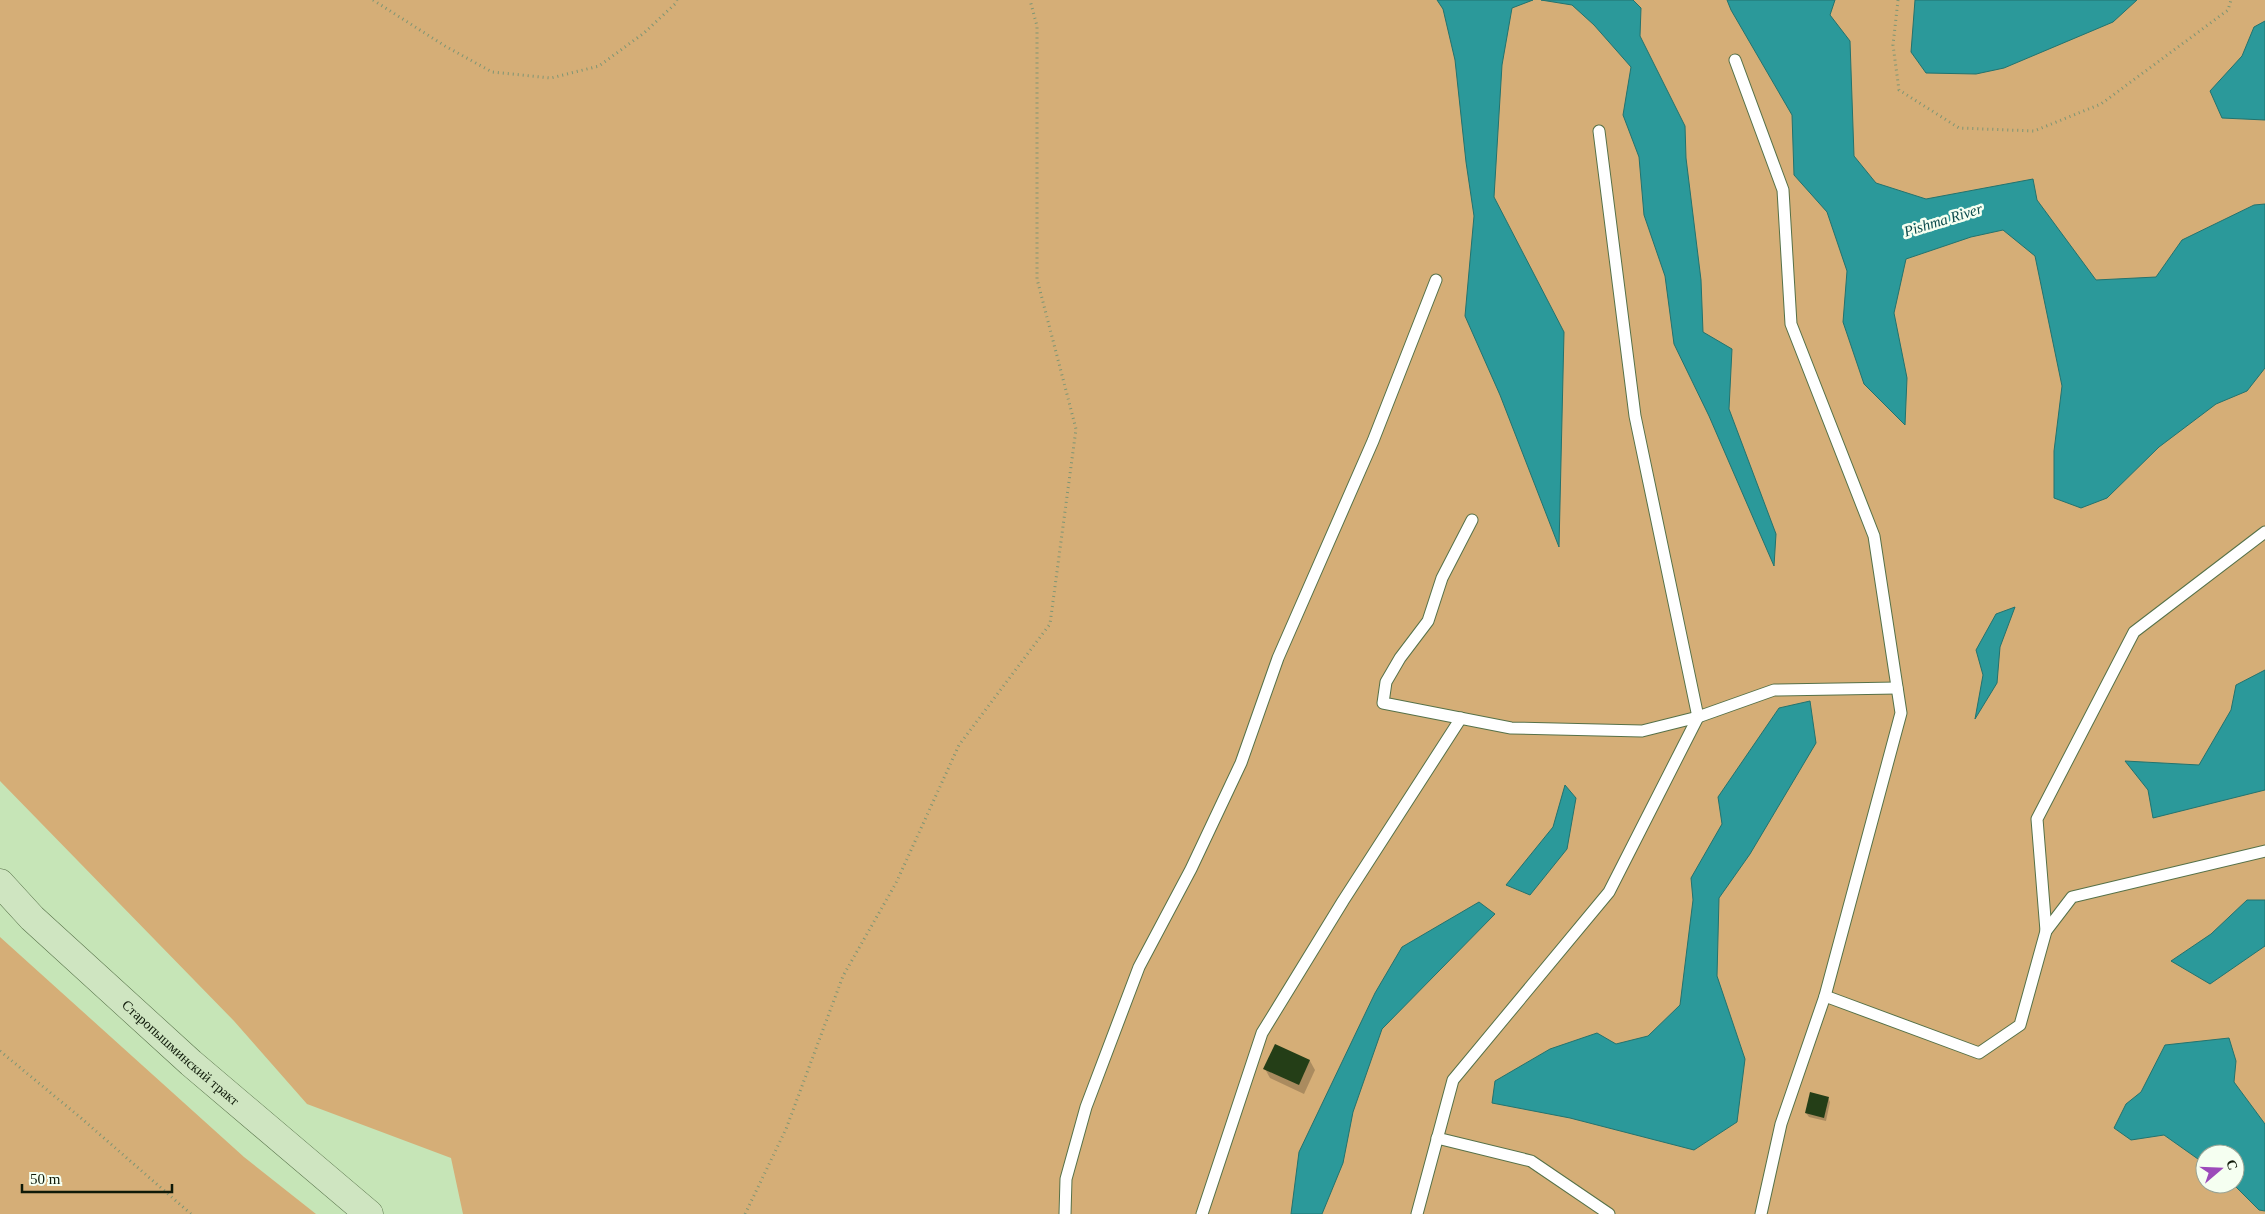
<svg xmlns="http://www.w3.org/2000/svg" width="2265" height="1214" viewBox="0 0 2265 1214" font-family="Georgia,serif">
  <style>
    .green { fill: #d5ae77; fill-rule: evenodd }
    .water { fill: #2b999a; stroke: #23736e }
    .shadow { fill: #0003 }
    .building { fill: #243e17 }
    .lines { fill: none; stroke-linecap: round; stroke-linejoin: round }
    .lane-casing { stroke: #567148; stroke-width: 13 }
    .secondary-casing { stroke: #567148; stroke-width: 29 }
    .path { stroke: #7e9573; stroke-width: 3; stroke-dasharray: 1 4; stroke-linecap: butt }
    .lane { stroke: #fff; stroke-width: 11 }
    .secondary { stroke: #cfe5c1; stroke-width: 28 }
    .labels { text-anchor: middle; stroke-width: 5; stroke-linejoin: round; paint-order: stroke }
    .street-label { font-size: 14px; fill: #0f1a09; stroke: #f5fff1 }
    .water-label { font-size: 15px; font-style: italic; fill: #08494a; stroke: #f5fff1 }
  </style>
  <rect width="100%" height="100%" fill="#c6e5b7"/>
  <!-- green -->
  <g class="green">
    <path d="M 0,0 L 2265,0 L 2265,1214 L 463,1214 L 451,1158 L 307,1104 L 234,1021 L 0,781 ZM 2205,1154 L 2235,1154 L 2235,1184 L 2205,1184 Z"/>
    <path d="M 0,937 L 244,1157 L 316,1214 L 0,1214 Z"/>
  </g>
  <!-- water -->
  <g class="water">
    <path d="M 1437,0 L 1533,0 L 1512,8 L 1502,65 L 1494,197 L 1564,332 L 1559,547 L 1500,395 L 1465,316 L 1474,216 L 1466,162 L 1455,60 L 1443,9 Z"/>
    <path d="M 1541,0 L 1633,0 L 1641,8 L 1640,36 L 1685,126 L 1686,158 L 1701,280 L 1703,332 L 1732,349 L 1729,409 L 1776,534 L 1774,566 L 1709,416 L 1674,344 L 1665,276 L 1644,215 L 1639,157 L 1623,115 L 1631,67 L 1594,25 L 1572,5 Z"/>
    <path d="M 1727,0 L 1835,0 L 1830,15 L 1850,41 L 1854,156 L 1876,183 L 1926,199 L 2033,179 L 2037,200 L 2096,280 L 2156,277 L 2182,240 L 2254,205 L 2265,204 L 2265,368 L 2247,391 L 2216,404 L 2159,447 L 2107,498 L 2081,508 L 2054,498 L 2054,451 L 2062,386 L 2035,256 L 2003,230 L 1971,237 L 1906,259 L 1894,313 L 1907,378 L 1905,425 L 1864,384 L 1843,322 L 1847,271 L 1827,212 L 1794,175 L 1792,115 L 1731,10 Z"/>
    <path d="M 1915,0 L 2137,0 L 2113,22 L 2004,68 L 1976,74 L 1926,73 L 1911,52 Z"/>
    <path d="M 2265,21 L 2265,120 L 2222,118 L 2210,91 L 2242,56 L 2254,27 Z"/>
    <path d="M 2015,607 L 2000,647 L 1997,683 L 1975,719 L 1983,675 L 1976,650 L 1996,614 Z"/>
    <path d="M 2265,670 L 2265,790 L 2153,818 L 2148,790 L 2125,761 L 2199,765 L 2231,710 L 2236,685 Z"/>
    <path d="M 1810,701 L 1816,743 L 1750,854 L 1719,898 L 1717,976 L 1745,1059 L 1737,1122 L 1694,1150 L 1570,1118 L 1492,1103 L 1495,1081 L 1550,1049 L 1597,1033 L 1616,1044 L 1648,1036 L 1680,1005 L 1693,900 L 1691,878 L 1722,824 L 1718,797 L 1779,708 Z"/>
    <path d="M 1565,785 L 1576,798 L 1567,849 L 1530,895 L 1506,885 L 1553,827 Z"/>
    <path d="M 2247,900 L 2265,900 L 2265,946 L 2210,984 L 2171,961 L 2211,934 Z"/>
    <path d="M 1479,902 L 1495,914 L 1382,1029 L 1353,1112 L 1343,1163 L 1322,1214 L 1291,1214 L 1299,1152 L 1375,993 L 1402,947 Z"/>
    <path d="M 2229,1038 L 2236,1061 L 2234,1082 L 2265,1124 L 2265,1211 L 2259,1210 L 2233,1184 L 2235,1184 L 2235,1154 L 2205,1154 L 2205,1164 L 2164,1135 L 2131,1140 L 2114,1128 L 2126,1104 L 2141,1092 L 2165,1045 Z"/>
  </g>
  <!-- shadow -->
  <g class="shadow">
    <path d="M 1275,1046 L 1310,1061 L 1315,1070 L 1304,1094 L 1270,1078 L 1265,1069 Z"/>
    <path d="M 1828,1098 L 1830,1102 L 1826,1121 L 1809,1117 L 1806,1113 Z"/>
  </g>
  <!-- building -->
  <g class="building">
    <path d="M 1275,1044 L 1310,1060 L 1299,1085 L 1263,1069 Z"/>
    <path d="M 1810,1092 L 1829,1097 L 1824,1118 L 1805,1113 Z"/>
  </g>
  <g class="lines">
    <!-- lane casing -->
    <g class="lane-casing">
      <g id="lane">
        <path d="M 1735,60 L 1783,190 L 1791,324 L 1874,536 L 1901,713 L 1825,996 L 1781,1124 L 1761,1214"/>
        <path d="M 1472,520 L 1442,578 L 1428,621 L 1400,658 L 1386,682 L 1383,703 L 1511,728 L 1642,731 L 1698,717 L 1774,690 L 1897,688"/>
        <path d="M 2046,931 L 2037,819 L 2134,632 L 2265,532"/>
        <path d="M 1825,996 L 1979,1053 L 2020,1025 L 2046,931 L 2072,897 L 2265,851"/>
        <path d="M 1437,1138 L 1531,1161 L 1609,1214"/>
        <path d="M 1065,1214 L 1066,1179 L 1086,1107 L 1139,967 L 1191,869 L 1241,763 L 1278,658 L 1373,441 L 1436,280"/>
        <path d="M 1202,1214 L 1262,1033 L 1343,901 L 1461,718"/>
        <path d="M 1417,1214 L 1453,1080 L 1609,892 L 1698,717 L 1635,416 L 1599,131"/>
      </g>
    </g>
    <!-- secondary casing -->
    <g class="secondary-casing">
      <g id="secondary">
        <path id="s1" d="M 0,883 L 32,918 L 191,1063 L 369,1214"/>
      </g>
    </g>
    <!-- path -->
    <g class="path">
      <path d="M 373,0 L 445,46 L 492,72 L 551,78 L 599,66 L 644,33 L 675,4 L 677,0"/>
      <path d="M 1898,0 L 1893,45 L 1899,90 L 1959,128 L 2034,131 L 2101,104 L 2228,10 L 2231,0"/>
      <path d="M 0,1051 L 81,1118 L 191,1214"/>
      <path d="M 745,1214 L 786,1129 L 843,976 L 896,883 L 959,745 L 1050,624 L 1076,429 L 1037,279 L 1037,26 L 1030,0"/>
    </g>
    <!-- lane -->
    <use href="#lane" class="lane"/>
    <!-- secondary -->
    <use href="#secondary" class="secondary"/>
  </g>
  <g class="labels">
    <!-- street labels -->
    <g class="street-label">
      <text dy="5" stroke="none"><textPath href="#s1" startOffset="248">Старопышминский тракт</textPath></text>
    </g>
    <!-- water labels -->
    <g class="water-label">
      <text transform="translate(1943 220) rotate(-17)" y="5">Pishma River</text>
    </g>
  </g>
  <!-- north arrow -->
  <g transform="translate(2220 1169) rotate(71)"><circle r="24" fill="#f5fff1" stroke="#99a394"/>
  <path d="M0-4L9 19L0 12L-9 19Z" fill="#9c4aba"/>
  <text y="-8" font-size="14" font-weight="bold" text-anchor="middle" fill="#0f1a09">С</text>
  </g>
  <!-- scale -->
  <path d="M22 1184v8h150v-8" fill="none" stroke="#0f1a09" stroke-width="2.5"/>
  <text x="30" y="1184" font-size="15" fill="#0f1a09" stroke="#f5fff1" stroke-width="4" paint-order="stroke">50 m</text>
</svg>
